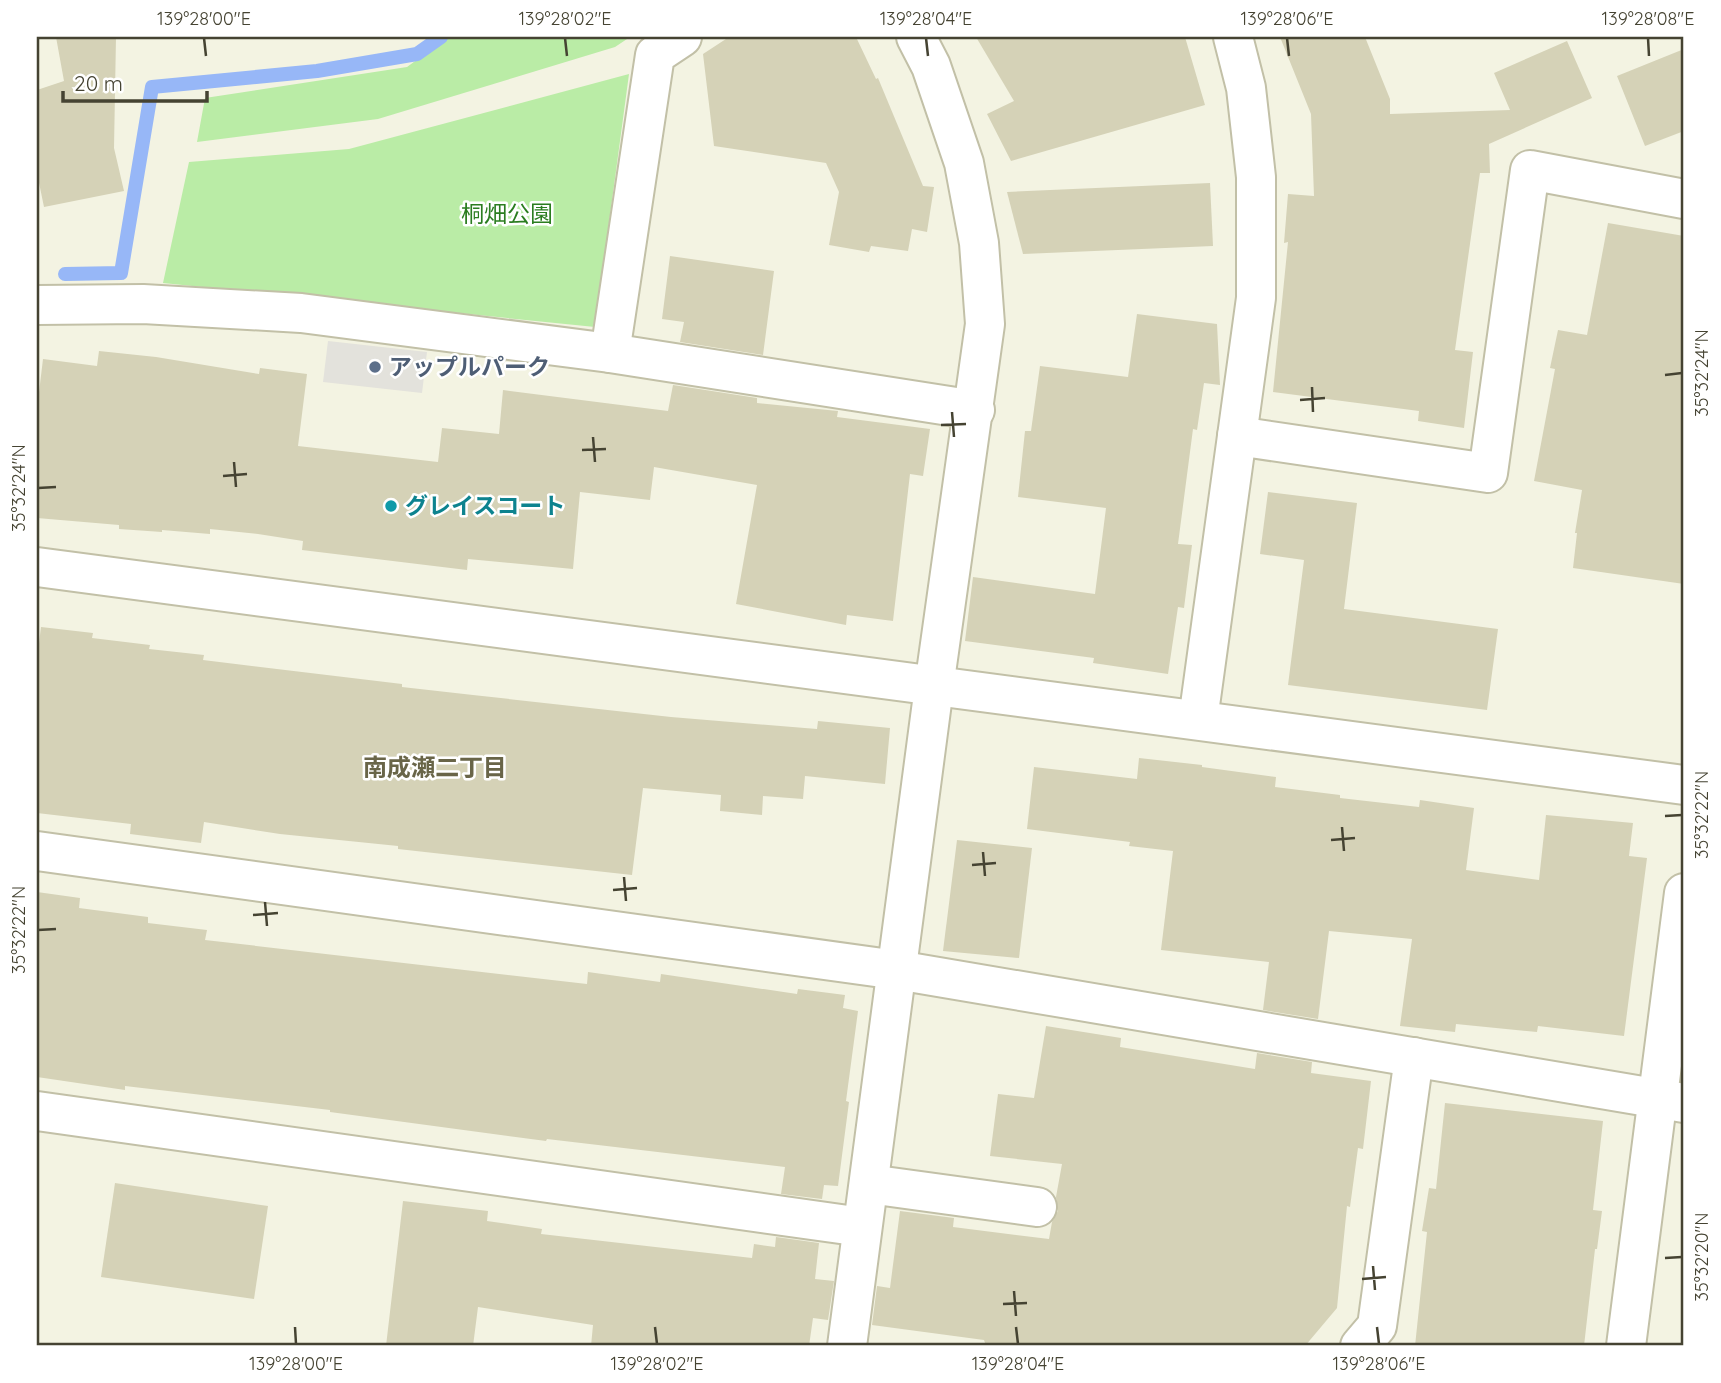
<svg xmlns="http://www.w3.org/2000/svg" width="1721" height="1383" viewBox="0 0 1721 1383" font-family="Quicksand,'Noto Sans JP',sans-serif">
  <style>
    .green { fill: #baeca6 }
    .parking { fill: #e3e2dc }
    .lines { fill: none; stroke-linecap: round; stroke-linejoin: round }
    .stream { stroke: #97b7f7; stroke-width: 14 }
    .building { fill: #d5d2b7 }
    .minor-casing { stroke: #c2c0a7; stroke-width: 42 }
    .minor { stroke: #fff; stroke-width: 38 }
    .ticks { fill: none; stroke: #454332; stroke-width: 2.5 }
    .service-dot { fill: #5c6f8a; stroke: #fff; stroke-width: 2.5 }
    .culture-dot { fill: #0f9aa8; stroke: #fff; stroke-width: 2.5 }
    .labels { text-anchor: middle; stroke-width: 5; stroke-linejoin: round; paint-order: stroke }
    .park-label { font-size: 23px; fill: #2b7d20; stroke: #fff }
    .service-label { font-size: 23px; font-weight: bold; fill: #4e5e75; stroke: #fff; text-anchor: start }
    .culture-label { font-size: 23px; font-weight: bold; fill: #0d838f; stroke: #fff; text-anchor: start }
    .neighbourhood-label { font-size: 24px; font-weight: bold; fill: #696548; stroke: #fff }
    .neatline { fill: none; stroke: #454332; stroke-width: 2.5 }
    .ticks-label { font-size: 18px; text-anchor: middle; fill: #454332 }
  </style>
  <rect width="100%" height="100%" fill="#f3f3e2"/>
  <!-- green -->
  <g class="green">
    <path d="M 448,37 L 630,37 L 615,47 L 378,119 L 197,142 L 205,98 L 407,67 Z"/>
    <path d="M 629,74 L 595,327 L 163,283 L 189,162 L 349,149 Z"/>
  </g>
  <!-- parking -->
  <path class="parking" d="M 328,341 L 427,352 L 422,393 L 323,382 Z"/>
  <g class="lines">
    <!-- stream -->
    <path class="stream" d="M 65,274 L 121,273 L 152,87 L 317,71 L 417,54 L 441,37"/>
  </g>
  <!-- building -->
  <g class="building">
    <path d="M 56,37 L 116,37 L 114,148 L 124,191 L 44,207 L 37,173 L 37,90 L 64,81 Z"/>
    <path d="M 729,37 L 856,37 L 876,79 L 878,78 L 923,186 L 934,187 L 927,232 L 912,229 L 908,251 L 871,246 L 869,252 L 829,245 L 839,192 L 826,163 L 714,146 L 703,54 Z"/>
    <path d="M 976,37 L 1185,37 L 1205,105 L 1011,161 L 987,114 L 1014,101 Z"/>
    <path d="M 1280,37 L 1365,37 L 1390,99 L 1390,114 L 1510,110 L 1494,73 L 1567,41 L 1592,98 L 1489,144 L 1490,173 L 1480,173 L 1455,350 L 1473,352 L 1464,428 L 1418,421 L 1419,411 L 1273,392 L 1288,242 L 1284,243 L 1288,194 L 1314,196 L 1311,114 Z"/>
    <path d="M 1684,49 L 1684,131 L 1645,146 L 1617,76 Z"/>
    <path d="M 1210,183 L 1213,246 L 1023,254 L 1007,192 Z"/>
    <path d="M 1608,223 L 1684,236 L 1684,584 L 1573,568 L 1577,533 L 1575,533 L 1582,490 L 1534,481 L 1555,369 L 1550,368 L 1558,330 L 1587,335 Z"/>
    <path d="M 670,256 L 774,271 L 763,355 L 680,342 L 684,322 L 662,319 Z"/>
    <path d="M 1137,314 L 1217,324 L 1220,385 L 1204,383 L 1197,430 L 1193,429 L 1178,544 L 1192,545 L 1184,608 L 1178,607 L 1168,674 L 1093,663 L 1094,658 L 965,641 L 973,577 L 1095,594 L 1106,508 L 1018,497 L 1025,431 L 1031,431 L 1040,366 L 1128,377 Z"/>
    <path d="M 99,351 L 156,357 L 259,374 L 260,368 L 307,374 L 298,446 L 438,462 L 442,428 L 499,434 L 503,390 L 668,411 L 673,385 L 757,398 L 757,403 L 838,411 L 837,417 L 930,429 L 923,476 L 910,474 L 893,621 L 847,615 L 846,625 L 736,604 L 757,485 L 654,467 L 650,500 L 580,492 L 573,569 L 468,559 L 467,570 L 302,550 L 303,541 L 258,534 L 210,529 L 210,534 L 162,530 L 162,532 L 119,529 L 119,525 L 37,518 L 37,409 L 43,359 L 97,366 Z"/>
    <path d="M 1268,492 L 1357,503 L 1344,609 L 1498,629 L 1487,710 L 1288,685 L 1304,560 L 1260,554 Z"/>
    <path d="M 41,627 L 93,633 L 92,638 L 150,645 L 149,649 L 204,655 L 203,660 L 402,684 L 402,687 L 473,695 L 671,717 L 817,729 L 818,721 L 890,728 L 885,784 L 805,776 L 803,799 L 763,796 L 762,815 L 720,811 L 721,795 L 643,788 L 632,875 L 398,849 L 398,846 L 280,834 L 204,822 L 201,843 L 130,834 L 131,824 L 37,813 L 37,659 Z"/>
    <path d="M 1139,758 L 1202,765 L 1202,767 L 1276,777 L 1275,787 L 1340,795 L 1340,798 L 1419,807 L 1420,800 L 1474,808 L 1466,870 L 1539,880 L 1546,815 L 1633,823 L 1629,856 L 1647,858 L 1624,1036 L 1538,1026 L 1537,1032 L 1456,1024 L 1455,1032 L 1400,1026 L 1412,939 L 1329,931 L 1318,1019 L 1263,1010 L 1269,962 L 1161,950 L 1173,851 L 1129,846 L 1130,842 L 1027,829 L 1034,767 L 1137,779 Z"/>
    <path d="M 957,840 L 1032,848 L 1019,958 L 943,951 Z"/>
    <path d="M 37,892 L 80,898 L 79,908 L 148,917 L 148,923 L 207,930 L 205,940 L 587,984 L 588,972 L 660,982 L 661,974 L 797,994 L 798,989 L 845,995 L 843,1008 L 858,1011 L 846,1101 L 849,1102 L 838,1186 L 824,1185 L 822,1199 L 781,1194 L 785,1167 L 547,1139 L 546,1141 L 330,1112 L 330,1110 L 125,1086 L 125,1090 L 37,1077 Z"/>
    <path d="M 1046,1026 L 1121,1038 L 1120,1047 L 1255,1069 L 1257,1053 L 1312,1062 L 1311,1073 L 1371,1081 L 1363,1149 L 1358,1148 L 1350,1207 L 1347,1206 L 1337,1308 L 1305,1346 L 986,1346 L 984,1340 L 872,1325 L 877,1286 L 890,1288 L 900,1211 L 954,1218 L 953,1227 L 1049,1239 L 1052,1222 L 1058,1211 L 1056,1197 L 1062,1164 L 990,1156 L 998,1094 L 1034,1098 Z"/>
    <path d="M 1445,1103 L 1603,1121 L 1593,1210 L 1602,1211 L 1597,1249 L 1595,1249 L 1584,1346 L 1415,1346 L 1427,1232 L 1422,1231 L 1429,1188 L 1436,1189 Z"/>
    <path d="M 115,1183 L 268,1206 L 254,1299 L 101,1277 Z"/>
    <path d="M 403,1201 L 488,1211 L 487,1221 L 542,1229 L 541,1234 L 752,1258 L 754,1244 L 775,1247 L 776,1237 L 819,1243 L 815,1279 L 834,1281 L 828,1320 L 813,1318 L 809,1346 L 591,1346 L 593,1325 L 478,1307 L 473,1346 L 386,1346 Z"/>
  </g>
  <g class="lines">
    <!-- minor casing -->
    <g class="minor-casing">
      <g id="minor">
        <path d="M 37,305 L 143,304 L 301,313 L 610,353 L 975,410"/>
        <path d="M 610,353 L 655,55 L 682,37"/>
        <path d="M 1237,436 L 1488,473 L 1530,170 L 1684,199"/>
        <path d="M 37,567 L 1684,785"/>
        <path d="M 1198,720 L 1256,298 L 1256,177 L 1246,88 L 1233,37"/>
        <path d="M 37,851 L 897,970 L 1684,1103"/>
        <path d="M 37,1111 L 862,1227"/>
        <path d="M 869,1184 L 1037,1207"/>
        <path d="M 847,1346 L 934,687 L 985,324 L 979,243 L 964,163 L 931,66 L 916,37"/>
        <path d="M 1360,1346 L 1377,1326 L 1414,1057"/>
        <path d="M 1626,1346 L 1684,893"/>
      </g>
    </g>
    <!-- minor -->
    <use href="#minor" class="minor"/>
  </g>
  <!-- ticks -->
  <path class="ticks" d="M 204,38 L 206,56M 565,38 L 567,56M 926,38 L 928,56M 1287,38 L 1289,56M 1648,38 L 1649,56M 1665,375 L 1682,373M 1312,387 L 1313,412M 1300,400 L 1325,398M 952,412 L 954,437M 941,425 L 966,424M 593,437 L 595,462M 582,450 L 606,449M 234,462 L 236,487M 223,476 L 247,474M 38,488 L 56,487M 1665,816 L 1682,815M 1342,827 L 1344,851M 1331,840 L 1355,838M 983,852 L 985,876M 972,865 L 996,863M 624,877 L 626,901M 613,890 L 637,888M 265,902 L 267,926M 253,915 L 278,913M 38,930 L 56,929M 1665,1258 L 1682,1257M 1373,1266 L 1375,1290M 1362,1279 L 1386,1277M 1014,1291 L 1016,1316M 1003,1304 L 1027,1303M 295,1327 L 296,1344M 655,1327 L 657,1344M 1016,1327 L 1018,1344M 1377,1327 L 1379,1344"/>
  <!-- markers -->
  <circle class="service-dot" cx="375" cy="367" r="7"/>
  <circle class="culture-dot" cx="391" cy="506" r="7"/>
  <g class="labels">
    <!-- park labels -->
    <g class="park-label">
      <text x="507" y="222">桐畑公園</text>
    </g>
    <!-- service labels -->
    <g class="service-label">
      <text x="389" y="375">アップルパーク</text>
    </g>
    <!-- culture labels -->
    <g class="culture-label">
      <text x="405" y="514">グレイスコート</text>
    </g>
    <!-- neighbourhood labels -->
    <g class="neighbourhood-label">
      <text x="435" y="776">南成瀬二丁目</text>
    </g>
  </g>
  <!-- border -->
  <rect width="1721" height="1383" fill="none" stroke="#ffffff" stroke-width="77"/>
  <!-- scale -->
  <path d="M63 91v10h144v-10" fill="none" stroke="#454332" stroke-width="3.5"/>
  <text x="74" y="91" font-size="21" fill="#454332" stroke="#ffffff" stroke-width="5" paint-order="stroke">20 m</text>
  <rect x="38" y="38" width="1644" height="1306" class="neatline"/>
  <g class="ticks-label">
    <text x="204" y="25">139°28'00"E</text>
    <text x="565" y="25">139°28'02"E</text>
    <text x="926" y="25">139°28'04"E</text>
    <text x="1287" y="25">139°28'06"E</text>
    <text x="1648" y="25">139°28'08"E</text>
    <text transform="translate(1702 373) rotate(-90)" y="6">35°32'24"N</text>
    <text transform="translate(19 488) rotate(-90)" y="6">35°32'24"N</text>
    <text transform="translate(1702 815) rotate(-90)" y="6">35°32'22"N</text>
    <text transform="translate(19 930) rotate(-90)" y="6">35°32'22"N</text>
    <text transform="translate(1702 1257) rotate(-90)" y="6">35°32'20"N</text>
    <text x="296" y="1370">139°28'00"E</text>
    <text x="657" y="1370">139°28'02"E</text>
    <text x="1018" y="1370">139°28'04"E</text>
    <text x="1379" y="1370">139°28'06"E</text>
  </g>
</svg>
